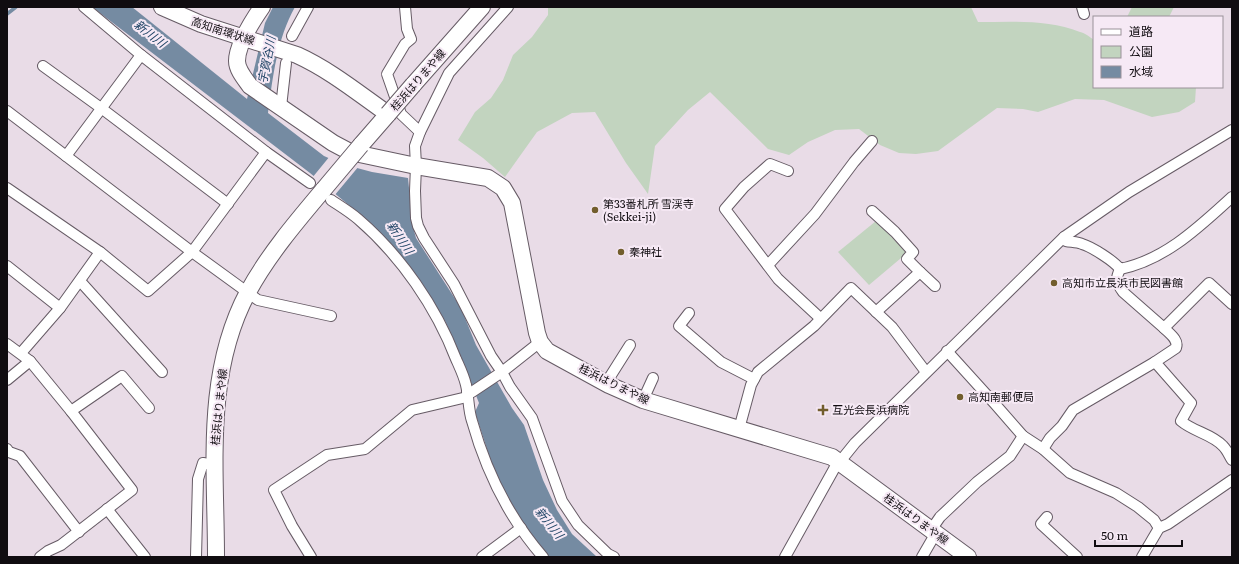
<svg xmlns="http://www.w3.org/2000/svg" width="1239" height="564" viewBox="0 0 1239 564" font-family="Literata,'Noto Sans JP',serif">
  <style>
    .green { fill: #c2d4bf }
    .water { fill: #758ba2 }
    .pier { fill: #e9dce7 }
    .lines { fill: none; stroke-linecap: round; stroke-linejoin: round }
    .stream { stroke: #758ba2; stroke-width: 3.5 }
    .minor-casing { stroke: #665b65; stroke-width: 12 }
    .primary-casing { stroke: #665b65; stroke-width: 18 }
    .minor { stroke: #fff; stroke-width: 10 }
    .primary { stroke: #fff; stroke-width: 16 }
    .primary-bridge-casing { stroke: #665b65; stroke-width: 18; stroke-linecap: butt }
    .primary-bridge { stroke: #fff; stroke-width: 16 }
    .poi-dot { fill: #725e2d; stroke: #f6e9f5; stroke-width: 1.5 }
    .labels { text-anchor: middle; stroke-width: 4; stroke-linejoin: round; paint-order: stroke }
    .street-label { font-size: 11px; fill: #100c10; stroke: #f6e9f5 }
    .poi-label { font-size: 11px; fill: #100c10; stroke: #f6e9f5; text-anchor: start }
    .water-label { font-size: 12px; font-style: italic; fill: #1d4264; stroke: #f6e9f5 }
  </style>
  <rect width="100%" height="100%" fill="#e9dce7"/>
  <!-- green -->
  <g class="green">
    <path d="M 548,7 L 971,7 L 978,22 C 1011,22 1048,19 1080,32 C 1085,33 1090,37 1094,40 L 1094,87 L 1196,87 L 1195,102 L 1179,112 L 1152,117 L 1104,100 L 1075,99 L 1038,112 L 1023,109 L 997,108 L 938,151 L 916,154 L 899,153 L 880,145 L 859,129 L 835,130 L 808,142 L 789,155 L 768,149 L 710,92 L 688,110 L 655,146 L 648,194 L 626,163 L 595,112 L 572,113 L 537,132 L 505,177 L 483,158 L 458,140 L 475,112 L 491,98 L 503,80 L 513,55 L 532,37 L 548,15 Z"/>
    <path d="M 1132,7 L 1174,7 L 1169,17 L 1127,17 Z"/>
    <path d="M 876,221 L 907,253 L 869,285 L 838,252 Z"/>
  </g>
  <!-- water -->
  <path class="water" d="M 92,7 L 132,7 L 247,99 L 265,23 L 273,7 L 295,7 C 277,39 273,76 268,113 L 324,156 L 342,164 L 372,172 L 408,178 L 413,227 L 416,238 L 461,308 L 476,345 L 512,408 L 524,425 L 543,480 L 557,510 L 572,534 L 597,557 L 548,557 L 519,522 L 496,477 L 475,412 L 479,403 L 456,345 L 445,321 L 405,263 L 362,216 L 310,173 Z"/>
  <!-- pier -->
  <path class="pier" d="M 330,156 L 342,162 L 359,166 L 334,196 L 312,178 Z"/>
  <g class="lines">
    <!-- stream -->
    <path class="stream" d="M 7,14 L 16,7"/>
    <!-- minor casing -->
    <g class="minor-casing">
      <g id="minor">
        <path d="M 84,7 L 141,55 L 266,152 L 310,183"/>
        <path d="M 405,7 L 407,29 L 411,39 L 405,44 L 387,74 L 401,114 L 420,132"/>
        <path d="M 508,7 L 449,73 L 420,132 L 415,146 L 416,166 L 415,191 L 416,218 L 418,226 L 424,238 L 454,284 L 491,356 L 502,372 L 510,387 L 532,418 L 562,501 L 578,525 L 608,554 L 614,557"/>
        <path d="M 1082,7 L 1084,14"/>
        <path d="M 292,36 L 308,7"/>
        <path d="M 43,66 L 101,108 L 228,204"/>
        <path d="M 281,107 L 286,63"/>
        <path d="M 7,111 L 192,252 L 258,300 L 331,316"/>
        <path d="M 66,156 L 141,55"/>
        <path d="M 788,171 L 770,164 L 744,187 L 725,209 L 778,279 L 820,318"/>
        <path d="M 7,188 L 100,252 L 148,291 L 192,252 L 266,152"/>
        <path d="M 331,200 C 340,206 350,212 358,219 C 401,256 436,307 456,359 C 460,368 464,376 466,385 C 469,397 468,409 472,421 C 486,471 509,518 543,557"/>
        <path d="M 872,211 L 895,232 L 913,252 L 907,259 L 920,272 L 876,312"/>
        <path d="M 1064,237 L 1066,241 C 1071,242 1078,242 1082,244 C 1092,247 1114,261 1120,269 C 1165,260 1199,227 1232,197"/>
        <path d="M 768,265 L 815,214 L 854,162 L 872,141"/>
        <path d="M 7,266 L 60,308"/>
        <path d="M 1120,269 C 1115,280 1116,282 1123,292 L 1164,328 L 1209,283 L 1232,304"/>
        <path d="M 920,272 L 935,286"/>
        <path d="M 80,281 L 162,372"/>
        <path d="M 689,313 L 679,326 L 721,362 L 754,379"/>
        <path d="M 1164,328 C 1170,334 1179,340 1176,348 L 1155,362 L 1191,403 L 1181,421 C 1194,432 1212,434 1223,446 C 1227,450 1229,455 1232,460"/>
        <path d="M 7,344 L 30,361 L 71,411 L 132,490 L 61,545 L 48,551 L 40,557"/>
        <path d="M 947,351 L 995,404 L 1023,436 L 1043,449 L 1070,473 L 1116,493 L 1138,507 L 1154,520 L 1159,528"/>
        <path d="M 21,353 L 60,308 L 100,252"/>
        <path d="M 7,380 L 30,361"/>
        <path d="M 606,383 L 630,345"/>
        <path d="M 467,392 L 472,392 L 502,372 L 540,342"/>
        <path d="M 643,400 L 653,378"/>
        <path d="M 71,411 L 122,376 L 149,408"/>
        <path d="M 739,429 L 751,385 L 758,372 L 814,326 L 851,288 L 892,327 L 926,372"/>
        <path d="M 7,449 L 9,452 L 20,456 L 79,532"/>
        <path d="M 1043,449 L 1050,438 L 1062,426 L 1073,410 L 1155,362"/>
        <path d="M 107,509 L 145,557"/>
        <path d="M 1047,517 L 1041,524 L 1077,557"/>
        <path d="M 196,557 L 198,479 L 203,463 L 214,465"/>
        <path d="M 311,557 L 292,526 L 274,490 L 327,455 L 365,449 L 412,410 L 467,397"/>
        <path d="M 482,557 L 521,528"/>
        <path d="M 785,557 L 834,469 L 855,443 L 1064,237 L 1129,192 L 1232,130"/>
        <path d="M 922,557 L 933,538 L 931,530 L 940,517 L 977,482 L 1010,456 L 1023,436"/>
        <path d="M 1142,557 L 1159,528 L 1168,524 L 1232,480"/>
      </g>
    </g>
    <!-- primary casing -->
    <g class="primary-casing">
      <g id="primary">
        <path d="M 162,7 L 201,24 L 297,55 C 330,70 358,93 388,114 L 361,145"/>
        <path d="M 262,7 C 253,20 237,45 237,61 C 237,70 245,79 250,86 L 333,143 L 350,152 L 416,166 L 488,178 L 503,188 L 512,203 L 537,333 L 540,342 L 547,351 L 609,385 L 643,400 L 832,457 L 968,557"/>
        <path d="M 413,85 L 482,7"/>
        <path d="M 216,557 C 216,468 204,374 248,292 C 268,255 297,221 324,189"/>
      </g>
    </g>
    <!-- minor -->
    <use href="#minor" class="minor"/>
    <!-- primary -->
    <use href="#primary" class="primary"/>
    <!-- primary-bridge casing -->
    <g class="primary-bridge-casing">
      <g id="primary-bridge">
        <path d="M 388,114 L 413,85"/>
        <path d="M 324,189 L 361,145"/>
      </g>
    </g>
    <!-- primary-bridge -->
    <use href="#primary-bridge" class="primary-bridge"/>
  </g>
  <!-- markers -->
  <g class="poi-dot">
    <circle cx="595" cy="210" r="4"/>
    <circle cx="621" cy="252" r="4"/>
    <circle cx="1054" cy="283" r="4"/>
    <circle cx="960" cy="397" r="4"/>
    <path d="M821 404h4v4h4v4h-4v4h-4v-4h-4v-4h4z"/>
  </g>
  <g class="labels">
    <!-- street labels -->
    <g class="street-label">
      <text transform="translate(223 31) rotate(18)" y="4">高知南環状線</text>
      <text transform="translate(418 80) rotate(-49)" y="4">桂浜はりまや線</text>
      <text transform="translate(614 384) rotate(26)" y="4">桂浜はりまや線</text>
      <text transform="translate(219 407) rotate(-84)" y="4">桂浜はりまや線</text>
      <text transform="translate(916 519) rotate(36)" y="4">桂浜はりまや線</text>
    </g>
    <!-- poi labels -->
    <g class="poi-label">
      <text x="603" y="208">第33番札所 雪渓寺<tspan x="603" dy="13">(Sekkei-ji)</tspan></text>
      <text x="629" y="256">秦神社</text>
      <text x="1062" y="287">高知市立長浜市民図書館</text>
      <text x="968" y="401">高知南郵便局</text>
      <text x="832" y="414">互光会長浜病院</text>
    </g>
    <!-- water labels -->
    <g class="water-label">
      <text transform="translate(150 34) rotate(38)" y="4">新川川</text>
      <text transform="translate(267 60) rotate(-79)" y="4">宇賀谷川</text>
      <text transform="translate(400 238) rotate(56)" y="4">新川川</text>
      <text transform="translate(549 523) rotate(51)" y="4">新川川</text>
    </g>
  </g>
  <!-- border -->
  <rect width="1239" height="564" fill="none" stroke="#100c10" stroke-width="16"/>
  <!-- legend -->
  <rect x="1093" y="16" width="130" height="72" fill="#f6e9f5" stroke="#9a9199"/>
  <rect x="1101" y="29" width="20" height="6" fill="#ffffff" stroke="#9a9199"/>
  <text x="1129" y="36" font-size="12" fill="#100c10">道路</text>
  <rect x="1101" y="46" width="20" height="12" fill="#c2d4bf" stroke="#9a9199"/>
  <text x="1129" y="56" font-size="12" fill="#100c10">公園</text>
  <rect x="1101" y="66" width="20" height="12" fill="#758ba2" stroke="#9a9199"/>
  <text x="1129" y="76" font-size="12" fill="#100c10">水域</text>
  <!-- scale -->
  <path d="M1095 540v6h87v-6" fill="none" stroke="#100c10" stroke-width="2"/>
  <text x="1101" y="540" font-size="12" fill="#100c10" stroke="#f6e9f5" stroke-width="3" paint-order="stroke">50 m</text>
</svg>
